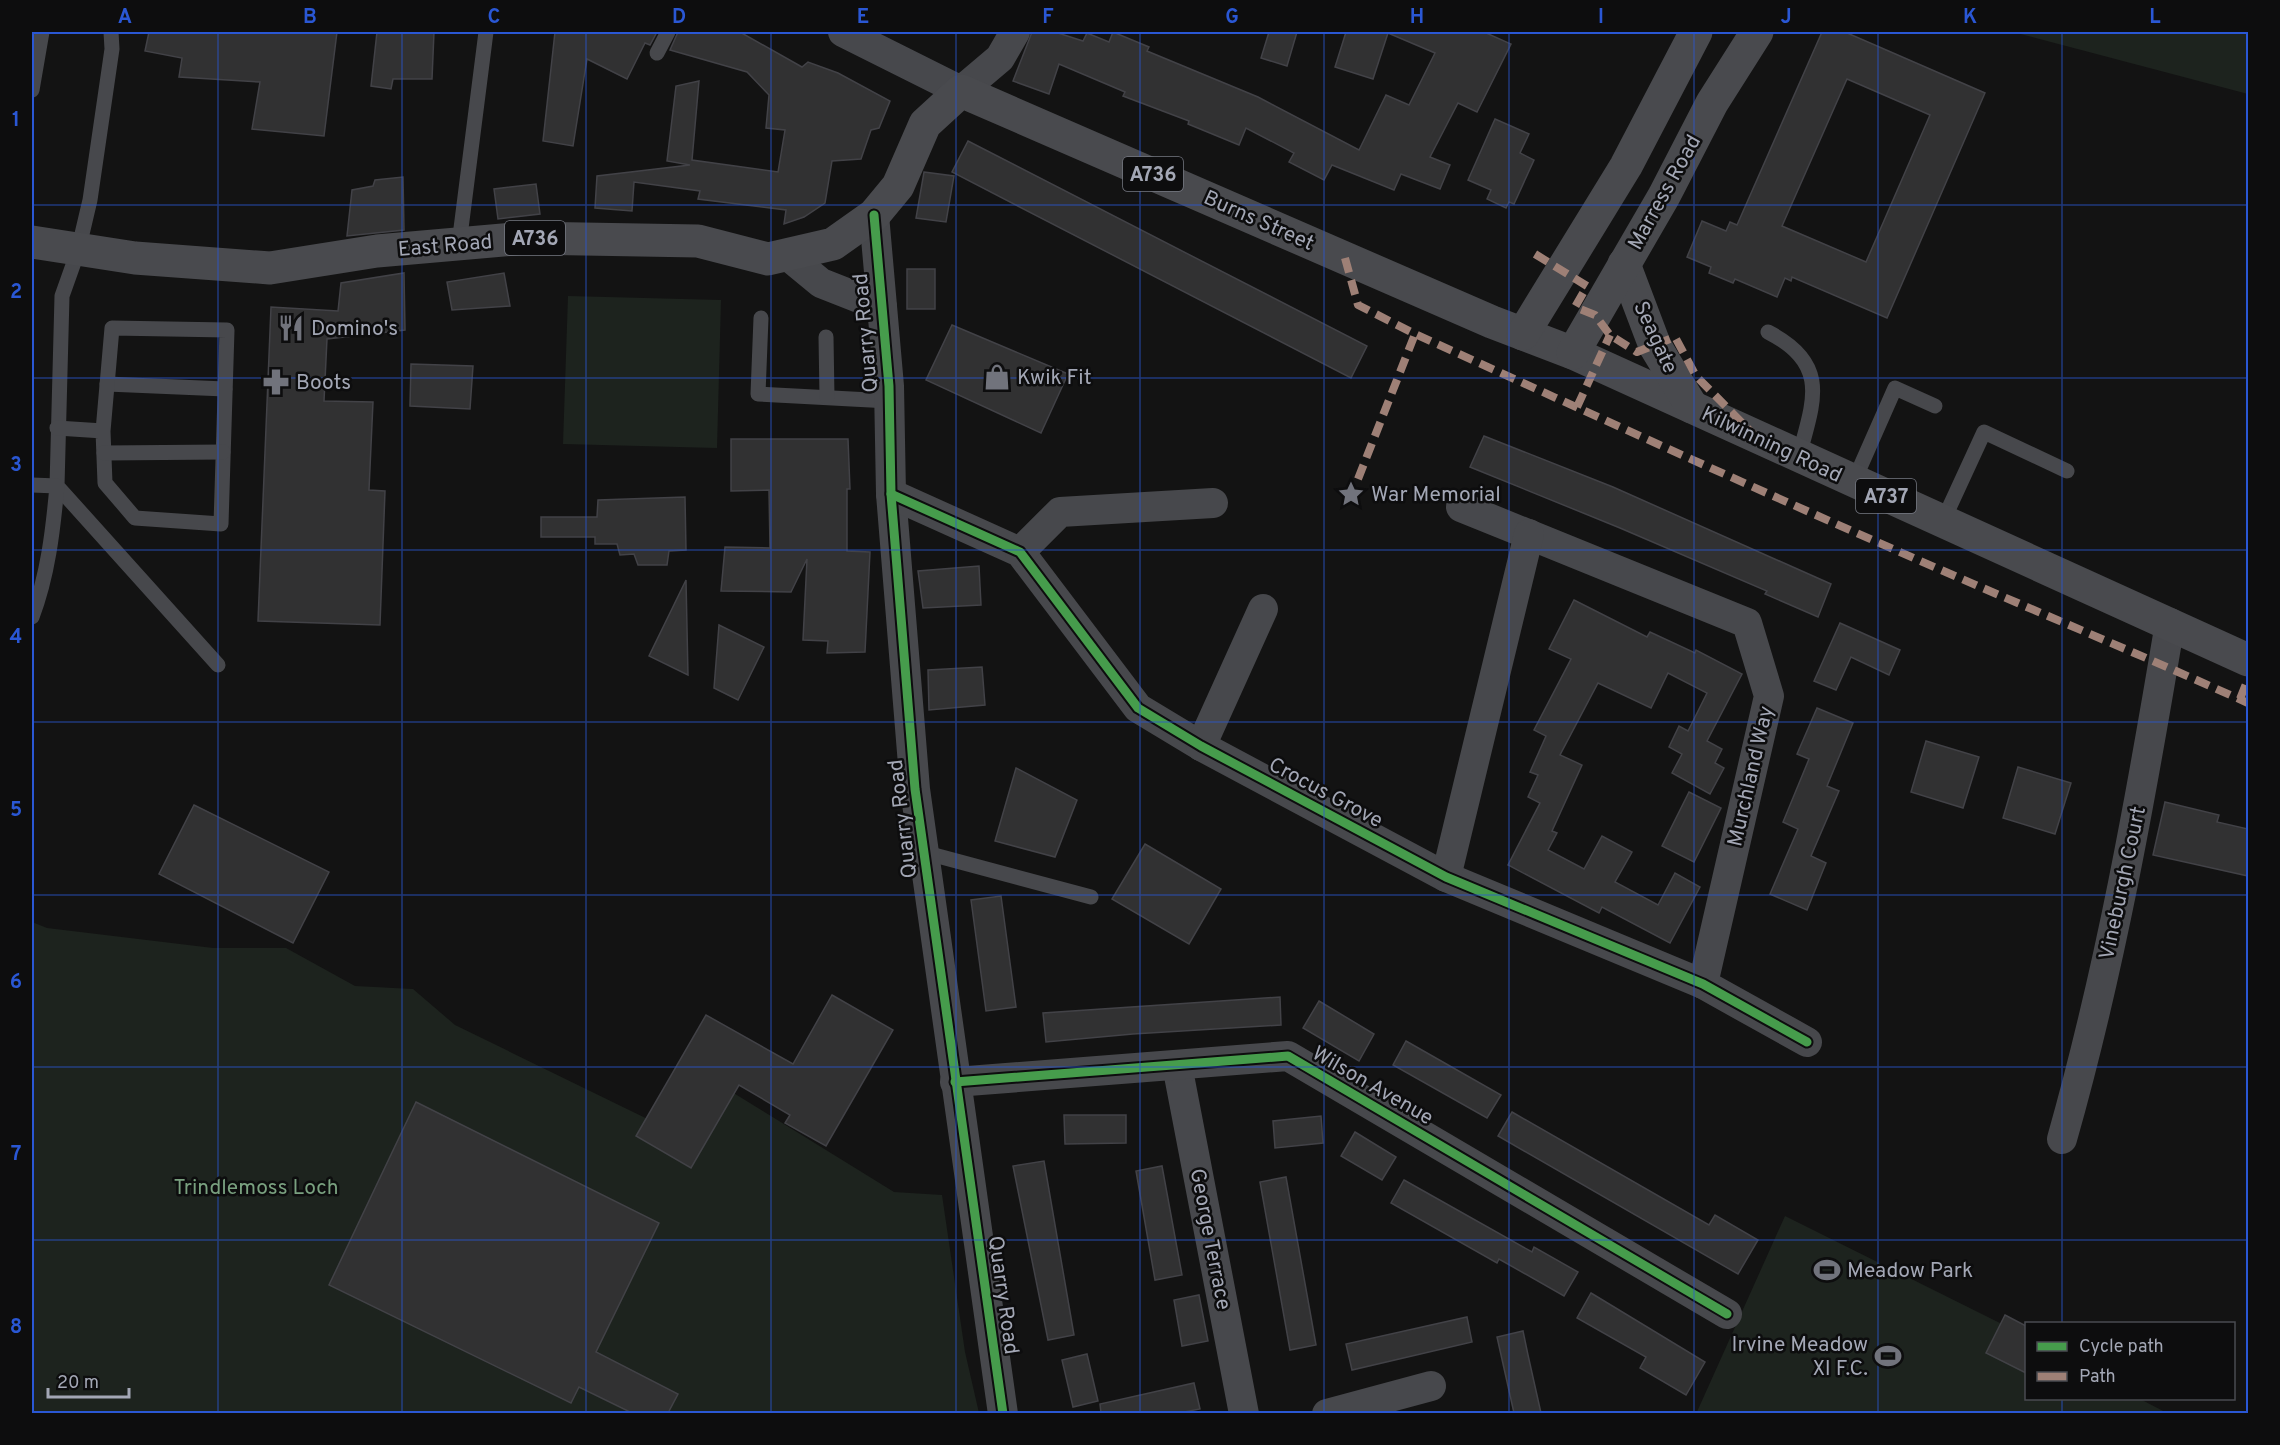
<svg xmlns="http://www.w3.org/2000/svg" width="2280" height="1445" viewBox="0 0 2280 1445" font-family="Overpass,sans-serif">
  <style>
    .green { fill: #1d231e }
    .building { fill: #313132; stroke: #424247; stroke-width: 1.5; fill-rule: evenodd }
    .lines { fill: none; stroke-linecap: round; stroke-linejoin: round }
    .service { stroke: #47484c; stroke-width: 15 }
    .minor { stroke: #47484c; stroke-width: 30 }
    .primary { stroke: #494a4e; stroke-width: 33 }
    .quiet { stroke: #9e8076; stroke-width: 8; stroke-dasharray: 15 8; stroke-linecap: butt }
    .cycleway-casing { stroke: #0d0d0e; stroke-width: 13 }
    .cycleway { stroke: #469c4c; stroke-width: 9 }
    .grid { fill: none; stroke: #2a57d4; stroke-width: 1.5; stroke-opacity: 0.55 }
    .labels { text-anchor: middle; stroke-width: 5; stroke-linejoin: round; paint-order: stroke }
    .shield { fill: #0d0d0e; stroke: #767983; stroke-width: 1.5 }
    .shield-label { font-size: 20px; font-weight: bold; fill: #a3a7b5 }
    .street-label { font-size: 21px; fill: #a3a7b5; stroke: #0d0d0e }
    .poi-label { font-size: 21px; fill: #a3a7b5; stroke: #0d0d0e; text-anchor: start }
    .park-label { font-size: 21px; fill: #79a07f; stroke: #0d0d0e }
    .neatline { fill: none; stroke: #2a57d4; stroke-width: 2 }
    .grid-label { font-size: 20px; text-anchor: middle; font-weight: bold; fill: #2a57d4 }
  </style>
  <rect width="100%" height="100%" fill="#131313"/>
  <!-- green -->
  <g class="green">
    <path d="M 2013,32 L 2248,32 L 2248,94 Z"/>
    <path d="M 568,296 L 721,300 L 717,448 L 563,444 Z"/>
    <path d="M 32,922 L 47,928 L 213,948 L 286,948 L 355,986 L 413,989 L 455,1025 L 668,1129 L 719,1084 L 894,1192 L 942,1195 L 965,1352 L 979,1413 L 32,1413 Z"/>
    <path d="M 1785,1216 L 2026,1336 L 2026,1398 L 2140,1399 L 2167,1413 L 1696,1414 Z"/>
  </g>
  <!-- building -->
  <g class="building">
    <path d="M 149,32 L 337,32 L 324,136 L 252,129 L 260,82 L 179,77 L 182,58 L 145,51 Z"/>
    <path d="M 377,32 L 434,32 L 432,79 L 393,79 L 391,89 L 371,86 Z"/>
    <path d="M 555,32 L 657,32 L 650,45 L 645,43 L 627,79 L 587,59 L 573,146 L 543,141 Z"/>
    <path d="M 678,32 L 740,32 L 802,67 L 808,62 L 838,73 L 890,101 L 879,128 L 871,130 L 861,159 L 832,161 L 825,203 L 804,217 L 784,224 L 786,210 L 698,199 L 700,191 L 634,182 L 632,211 L 595,208 L 597,176 L 690,165 L 667,161 L 676,86 L 699,81 L 692,160 L 778,172 L 785,130 L 766,128 L 769,95 L 747,72 L 670,50 Z"/>
    <path d="M 1032,32 L 1055,32 L 1083,41 L 1087,33 L 1109,42 L 1113,32 L 1149,47 L 1147,51 L 1258,97 L 1359,150 L 1386,95 L 1409,105 L 1435,53 L 1388,33 L 1373,79 L 1335,67 L 1346,32 L 1484,32 L 1511,44 L 1477,112 L 1458,103 L 1430,157 L 1450,165 L 1440,189 L 1401,174 L 1394,190 L 1332,165 L 1324,180 L 1289,162 L 1294,153 L 1246,128 L 1239,145 L 1188,124 L 1189,121 L 1123,96 L 1125,92 L 1059,64 L 1049,94 L 1013,81 Z"/>
    <path d="M 1269,32 L 1297,32 L 1287,66 L 1261,58 Z"/>
    <path d="M 1822,32 L 1845,32 L 1985,93 L 1887,318 L 1792,277 L 1791,281 L 1785,278 L 1777,297 L 1735,279 L 1733,283 L 1709,273 L 1711,267 L 1687,257 L 1702,221 L 1726,231 L 1730,222 L 1737,225 ZM 1847,79 L 1930,115 L 1866,262 L 1782,226 Z"/>
    <path d="M 1495,119 L 1529,134 L 1520,153 L 1534,160 L 1514,204 L 1509,202 L 1506,208 L 1487,199 L 1491,190 L 1468,180 Z"/>
    <path d="M 968,141 L 1367,346 L 1351,378 L 952,172 Z"/>
    <path d="M 924,172 L 954,176 L 946,222 L 916,218 Z"/>
    <path d="M 403,177 L 404,230 L 347,236 L 352,190 L 373,186 L 375,180 Z"/>
    <path d="M 536,184 L 540,214 L 498,219 L 494,189 Z"/>
    <rect x="907" y="269" width="28" height="40"/>
    <path d="M 404,273 L 405,330 L 327,339 L 324,401 L 373,402 L 369,490 L 385,491 L 380,625 L 258,621 L 271,307 L 338,311 L 341,283 Z"/>
    <path d="M 504,273 L 510,306 L 452,310 L 447,282 Z"/>
    <path d="M 952,325 L 1068,374 L 1041,433 L 926,380 Z"/>
    <path d="M 411,364 L 473,366 L 470,409 L 410,406 Z"/>
    <path d="M 1484,436 L 1613,487 L 1831,584 L 1818,617 L 1765,594 L 1767,591 L 1620,528 L 1470,467 Z"/>
    <path d="M 731,439 L 848,439 L 850,489 L 847,489 L 847,551 L 870,552 L 865,652 L 827,653 L 828,641 L 803,640 L 807,559 L 791,592 L 721,591 L 725,547 L 770,548 L 769,490 L 731,491 Z"/>
    <path d="M 685,497 L 686,550 L 669,551 L 667,565 L 638,565 L 634,554 L 620,555 L 617,544 L 595,544 L 595,537 L 541,537 L 541,517 L 597,517 L 598,500 Z"/>
    <path d="M 979,566 L 981,605 L 923,608 L 918,571 Z"/>
    <path d="M 686,580 L 688,675 L 649,656 Z"/>
    <path d="M 1574,600 L 1647,637 L 1650,632 L 1695,653 L 1696,650 L 1742,674 L 1707,741 L 1722,749 L 1715,763 L 1724,768 L 1710,794 L 1672,773 L 1682,754 L 1669,747 L 1679,726 L 1688,731 L 1707,693 L 1668,673 L 1651,708 L 1598,683 L 1560,755 L 1582,765 L 1552,831 L 1557,833 L 1548,850 L 1584,869 L 1602,836 L 1632,852 L 1615,882 L 1658,905 L 1675,873 L 1700,887 L 1670,943 L 1602,907 L 1599,913 L 1508,865 L 1540,803 L 1528,797 L 1538,775 L 1530,772 L 1546,736 L 1534,730 L 1571,659 L 1549,649 Z"/>
    <path d="M 1840,623 L 1900,650 L 1889,675 L 1851,657 L 1836,690 L 1814,681 Z"/>
    <path d="M 719,625 L 764,647 L 738,700 L 714,688 Z"/>
    <path d="M 982,667 L 985,705 L 929,710 L 928,670 Z"/>
    <path d="M 1817,708 L 1853,723 L 1827,786 L 1839,791 L 1811,856 L 1826,863 L 1807,910 L 1770,894 L 1798,829 L 1783,822 L 1809,759 L 1797,754 Z"/>
    <path d="M 1926,741 L 1979,757 L 1963,808 L 1911,792 Z"/>
    <path d="M 2018,767 L 2071,783 L 2055,834 L 2003,818 Z"/>
    <path d="M 1016,768 L 1077,800 L 1055,857 L 995,841 Z"/>
    <path d="M 1689,792 L 1721,808 L 1694,862 L 1662,846 Z"/>
    <path d="M 2165,802 L 2219,815 L 2217,822 L 2248,829 L 2248,876 L 2153,855 Z"/>
    <path d="M 194,805 L 329,872 L 293,943 L 159,874 Z"/>
    <path d="M 1145,844 L 1221,889 L 1189,944 L 1112,899 Z"/>
    <path d="M 1001,896 L 1016,1007 L 986,1011 L 971,900 Z"/>
    <path d="M 832,995 L 893,1030 L 826,1146 L 785,1123 L 790,1115 L 739,1085 L 691,1168 L 636,1136 L 706,1015 L 793,1064 Z"/>
    <path d="M 1280,997 L 1281,1025 L 1133,1034 L 1046,1042 L 1043,1013 Z"/>
    <path d="M 1319,1001 L 1374,1034 L 1359,1061 L 1303,1028 Z"/>
    <path d="M 1406,1041 L 1501,1095 L 1487,1118 L 1393,1065 Z"/>
    <path d="M 416,1102 L 659,1223 L 596,1352 L 678,1394 L 668,1413 L 632,1413 L 579,1387 L 571,1403 L 329,1285 Z"/>
    <path d="M 1512,1112 L 1709,1225 L 1715,1215 L 1758,1240 L 1738,1274 L 1498,1136 Z"/>
    <path d="M 1064,1115 L 1126,1115 L 1126,1143 L 1065,1144 Z"/>
    <path d="M 1321,1116 L 1323,1143 L 1275,1148 L 1273,1121 Z"/>
    <path d="M 1355,1132 L 1396,1157 L 1382,1180 L 1341,1156 Z"/>
    <path d="M 1044,1161 L 1074,1335 L 1048,1340 L 1013,1166 Z"/>
    <path d="M 1162,1166 L 1182,1275 L 1155,1280 L 1136,1171 Z"/>
    <path d="M 1286,1177 L 1316,1345 L 1290,1350 L 1260,1182 Z"/>
    <path d="M 1404,1180 L 1532,1252 L 1534,1247 L 1578,1272 L 1564,1296 L 1499,1259 L 1497,1263 L 1391,1203 Z"/>
    <path d="M 1591,1293 L 1705,1362 L 1686,1395 L 1640,1368 L 1646,1357 L 1577,1318 Z"/>
    <path d="M 1199,1295 L 1208,1341 L 1182,1346 L 1174,1300 Z"/>
    <path d="M 2005,1315 L 2026,1326 L 2026,1373 L 1986,1353 Z"/>
    <path d="M 1467,1317 L 1472,1342 L 1352,1370 L 1346,1344 Z"/>
    <path d="M 1523,1331 L 1528,1355 L 1541,1413 L 1514,1413 L 1497,1337 Z"/>
    <path d="M 1087,1354 L 1098,1401 L 1073,1407 L 1062,1360 Z"/>
    <path d="M 1194,1383 L 1200,1409 L 1179,1413 L 1101,1413 L 1100,1404 Z"/>
  </g>
  <g class="lines">
    <!-- service -->
    <g class="service">
      <path d="M 111,32 L 112,49 L 90,200 L 78,251 L 62,296 L 57,486 L 218,665"/>
      <path d="M 657,53 L 668,32"/>
      <path d="M 32,90 L 42,32"/>
      <path d="M 459,244 L 486,32"/>
      <path d="M 761,318 L 758,394 L 889,401"/>
      <path d="M 1768,332 C 1830,364 1814,400 1799,456"/>
      <path d="M 826,337 L 827,397"/>
      <path d="M 107,384 L 225,389"/>
      <path d="M 57,428 L 103,431 L 112,328 L 227,330 L 221,524 L 135,518 L 105,483 L 103,431"/>
      <path d="M 104,453 L 223,452"/>
      <path d="M 1854,481 L 1895,388 L 1935,406"/>
      <path d="M 32,485 L 57,486 C 53,530 48,575 32,617"/>
      <path d="M 1943,521 L 1984,432 L 2067,471"/>
      <path d="M 923,852 L 1091,897"/>
    </g>
    <!-- minor -->
    <g class="minor">
      <path d="M 843,32 L 961,91 L 1000,58 L 1015,32"/>
      <path d="M 874,215 L 889,386 L 891,494 L 915,789 L 1003,1414"/>
      <path d="M 787,255 L 821,283 L 882,307"/>
      <path d="M 891,494 L 1020,552 L 1138,708 L 1201,746 L 1446,877 L 1703,984 L 1807,1042"/>
      <path d="M 1461,507 L 1747,623 L 1769,696 L 1703,984"/>
      <path d="M 1020,552 L 1060,512 L 1213,503"/>
      <path d="M 1201,746 L 1263,609"/>
      <path d="M 1446,877 L 1529,534"/>
      <path d="M 1177,1065 L 1244,1414"/>
      <path d="M 955,1082 L 1288,1056 L 1727,1314"/>
      <path d="M 2062,1139 C 2110,970 2141,797 2170,623"/>
      <path d="M 1327,1414 L 1431,1386"/>
    </g>
    <!-- primary -->
    <g class="primary">
      <path d="M 32,242 L 135,258 L 270,268 L 377,251 L 526,238 L 698,241 L 768,259 L 833,244 L 874,215 L 898,186 L 925,124 L 961,91 L 1492,322 L 1573,353 L 2248,660"/>
      <path d="M 1624,264 L 1655,346 L 1692,407"/>
      <path d="M 1523,334 L 1626,166 L 1696,32"/>
      <path d="M 1573,353 L 1664,196 L 1712,103 L 1757,32"/>
    </g>
    <!-- quiet -->
    <g class="quiet">
      <path d="M 1535,254 L 1587,286 L 1575,307 L 1595,315 L 1610,335 L 1637,352 L 1675,337 L 1696,376 L 1755,436"/>
      <path d="M 1345,258 L 1358,305 L 1415,334 C 1607,421 1799,509 1992,592 C 2078,629 2164,665 2248,703"/>
      <path d="M 1577,407 L 1610,335"/>
      <path d="M 1358,479 L 1415,334"/>
      <path d="M 2240,699 L 2248,679"/>
    </g>
    <!-- cycleway casing -->
    <g class="cycleway-casing">
      <g id="cycleway">
        <path d="M 874,215 L 889,386 L 891,494 L 915,789 L 1003,1414"/>
        <path d="M 891,494 L 1020,552 L 1138,708 L 1201,746 L 1446,877 L 1703,984 L 1807,1042"/>
        <path d="M 955,1082 L 1288,1056 L 1727,1314"/>
      </g>
    </g>
    <!-- cycleway -->
    <use href="#cycleway" class="cycleway"/>
  </g>
  <!-- grid -->
  <path class="grid" d="M 218,32 L 218,1414M 402,32 L 402,1414M 586,32 L 586,1414M 771,32 L 771,1414M 956,32 L 956,1414M 1140,32 L 1140,1414M 1324,32 L 1324,1414M 1509,32 L 1509,1414M 1694,32 L 1694,1414M 1878,32 L 1878,1414M 2062,32 L 2062,1324M 32,205 L 2248,205M 32,378 L 2248,378M 32,550 L 2248,550M 32,722 L 2248,722M 32,895 L 2248,895M 32,1067 L 2248,1067M 32,1240 L 2248,1240M 2062,1398 L 2062,1414"/>
  <!-- icons -->
  <defs>
    <g id="restaurant-bare" transform="scale(2.07)"><path d="M-5-6h1v4h1v-4h1v4h1v-4h1v5L-1.5 .5V6h-2V.5L-5-1ZM5-6V6H3V1.5H1.5Q1.5-4 5-6Z" fill="#71737c" stroke="#0d0d0e" stroke-width="2.5" paint-order="stroke"/></g>
    <g id="shop-bare" transform="scale(2.07)"><path d="M-5-2.5h2.3a2.7 3.5 0 0 1 5.4 0H5L5.5 6h-11ZM-1.5-2.5h3a1.5 2.3 0 0 0-3 0Z" fill="#71737c" stroke="#0d0d0e" stroke-width="2.5" paint-order="stroke"/></g>
    <g id="pharmacy-bare" transform="scale(2.07)"><path d="M-2-6h4v4h4v4h-4v4h-4v-4h-4v-4h4Z" fill="#71737c" stroke="#0d0d0e" stroke-width="2.5" paint-order="stroke"/></g>
    <g id="sight-bare" transform="scale(2.07)"><path d="M0-6L1.8-2.2L6-1.7L2.9 1.2L3.7 5.4L0 3.3L-3.7 5.4L-2.9 1.2L-6-1.7L-1.8-2.2Z" fill="#71737c" stroke="#0d0d0e" stroke-width="2.5" paint-order="stroke"/></g>
    <g id="stadium-bare" transform="scale(2.07)"><path d="M0-5a6.5 5 0 1 0 0 10a6.5 5 0 1 0 0-10ZM-3.5-1.8h7v3.6h-7Z" fill="#71737c" stroke="#0d0d0e" stroke-width="2.5" paint-order="stroke"/></g>
  </defs>
  <g fill-rule="evenodd">
    <use href="#restaurant-bare" x="291" y="328"/>
    <use href="#shop-bare" x="997" y="377"/>
    <use href="#pharmacy-bare" x="276" y="382"/>
    <use href="#sight-bare" x="1351" y="494"/>
    <use href="#stadium-bare" x="1827" y="1270"/>
    <use href="#stadium-bare" x="1888" y="1356"/>
  </g>
  <g class="labels">
    <!-- shield labels -->
    <g class="shield">
      <rect x="1123" y="157" width="60" height="34" rx="4.5"/>
      <rect x="505" y="221" width="60" height="34" rx="4.5"/>
      <rect x="1856" y="479" width="60" height="34" rx="4.5"/>
    </g>
    <g class="shield-label">
      <text x="1153" y="181">A736</text>
      <text x="535" y="245">A736</text>
      <text x="1886" y="503">A737</text>
    </g>
    <!-- street labels -->
    <g class="street-label">
      <text transform="translate(1664 192) rotate(-61)" y="7">Marress Road</text>
      <text transform="translate(1259 220) rotate(24)" y="7">Burns Street</text>
      <text transform="translate(445 245) rotate(-5)" y="7">East Road</text>
      <text transform="translate(865 333) rotate(-95)" y="7">Quarry Road</text>
      <text transform="translate(1656 337) rotate(65)" y="7">Seagate</text>
      <text transform="translate(1772 444) rotate(25)" y="7">Kilwinning Road</text>
      <text transform="translate(1750 776) rotate(-77)" y="7">Murchland Way</text>
      <text transform="translate(1326 792) rotate(28)" y="7">Crocus Grove</text>
      <text transform="translate(902 819) rotate(-97)" y="7">Quarry Road</text>
      <text transform="translate(2122 883) rotate(-78)" y="7">Vineburgh Court</text>
      <text transform="translate(1373 1085) rotate(30)" y="7">Wilson Avenue</text>
      <text transform="translate(1211 1239) rotate(79)" y="7">George Terrace</text>
      <text transform="translate(1004 1295) rotate(82)" y="7">Quarry Road</text>
    </g>
    <!-- poi labels -->
    <g class="poi-label">
      <text x="311" y="335">Domino's</text>
      <text x="1017" y="384">Kwik Fit</text>
      <text x="296" y="389">Boots</text>
      <text x="1371" y="501">War Memorial</text>
      <text x="1847" y="1277">Meadow Park</text>
      <text x="1868" y="1351" text-anchor="end">Irvine Meadow<tspan x="1868" dy="24">XI F.C.</tspan></text>
    </g>
    <!-- park labels -->
    <g class="park-label">
      <text x="256" y="1194">Trindlemoss Loch</text>
    </g>
  </g>
  <!-- border -->
  <rect width="2280" height="1445" fill="none" stroke="#0d0d0e" stroke-width="66"/>
  <!-- legend -->
  <rect x="2025" y="1322" width="210" height="78" fill="#0d0d0e" stroke="#494b51" stroke-width="1.5"/>
  <rect x="2037" y="1342" width="30" height="9" fill="#469c4c" stroke="#494b51" stroke-width="1.5"/>
  <text x="2079" y="1352" font-size="18" fill="#a3a7b5">Cycle path</text>
  <rect x="2037" y="1372" width="30" height="9" fill="#9e8076" stroke="#494b51" stroke-width="1.5"/>
  <text x="2079" y="1382" font-size="18" fill="#a3a7b5">Path</text>
  <!-- scale -->
  <path d="M48 1388v9h81v-9" fill="none" stroke="#a3a7b5" stroke-width="3"/>
  <text x="57" y="1388" font-size="18" fill="#a3a7b5" stroke="#0d0d0e" stroke-width="4.5" paint-order="stroke">20 m</text>
  <rect x="33" y="33" width="2214" height="1379" class="neatline"/>
  <g class="grid-label">
    <text x="125" y="23">A</text>
    <text x="310" y="23">B</text>
    <text x="494" y="23">C</text>
    <text x="679" y="23">D</text>
    <text x="863" y="23">E</text>
    <text x="1048" y="23">F</text>
    <text x="1232" y="23">G</text>
    <text x="1417" y="23">H</text>
    <text x="1601" y="23">I</text>
    <text x="1786" y="23">J</text>
    <text x="1970" y="23">K</text>
    <text x="2155" y="23">L</text>
    <text x="16" y="126">1</text>
    <text x="16" y="298">2</text>
    <text x="16" y="471">3</text>
    <text x="16" y="643">4</text>
    <text x="16" y="816">5</text>
    <text x="16" y="988">6</text>
    <text x="16" y="1160">7</text>
    <text x="16" y="1333">8</text>
  </g>
</svg>
